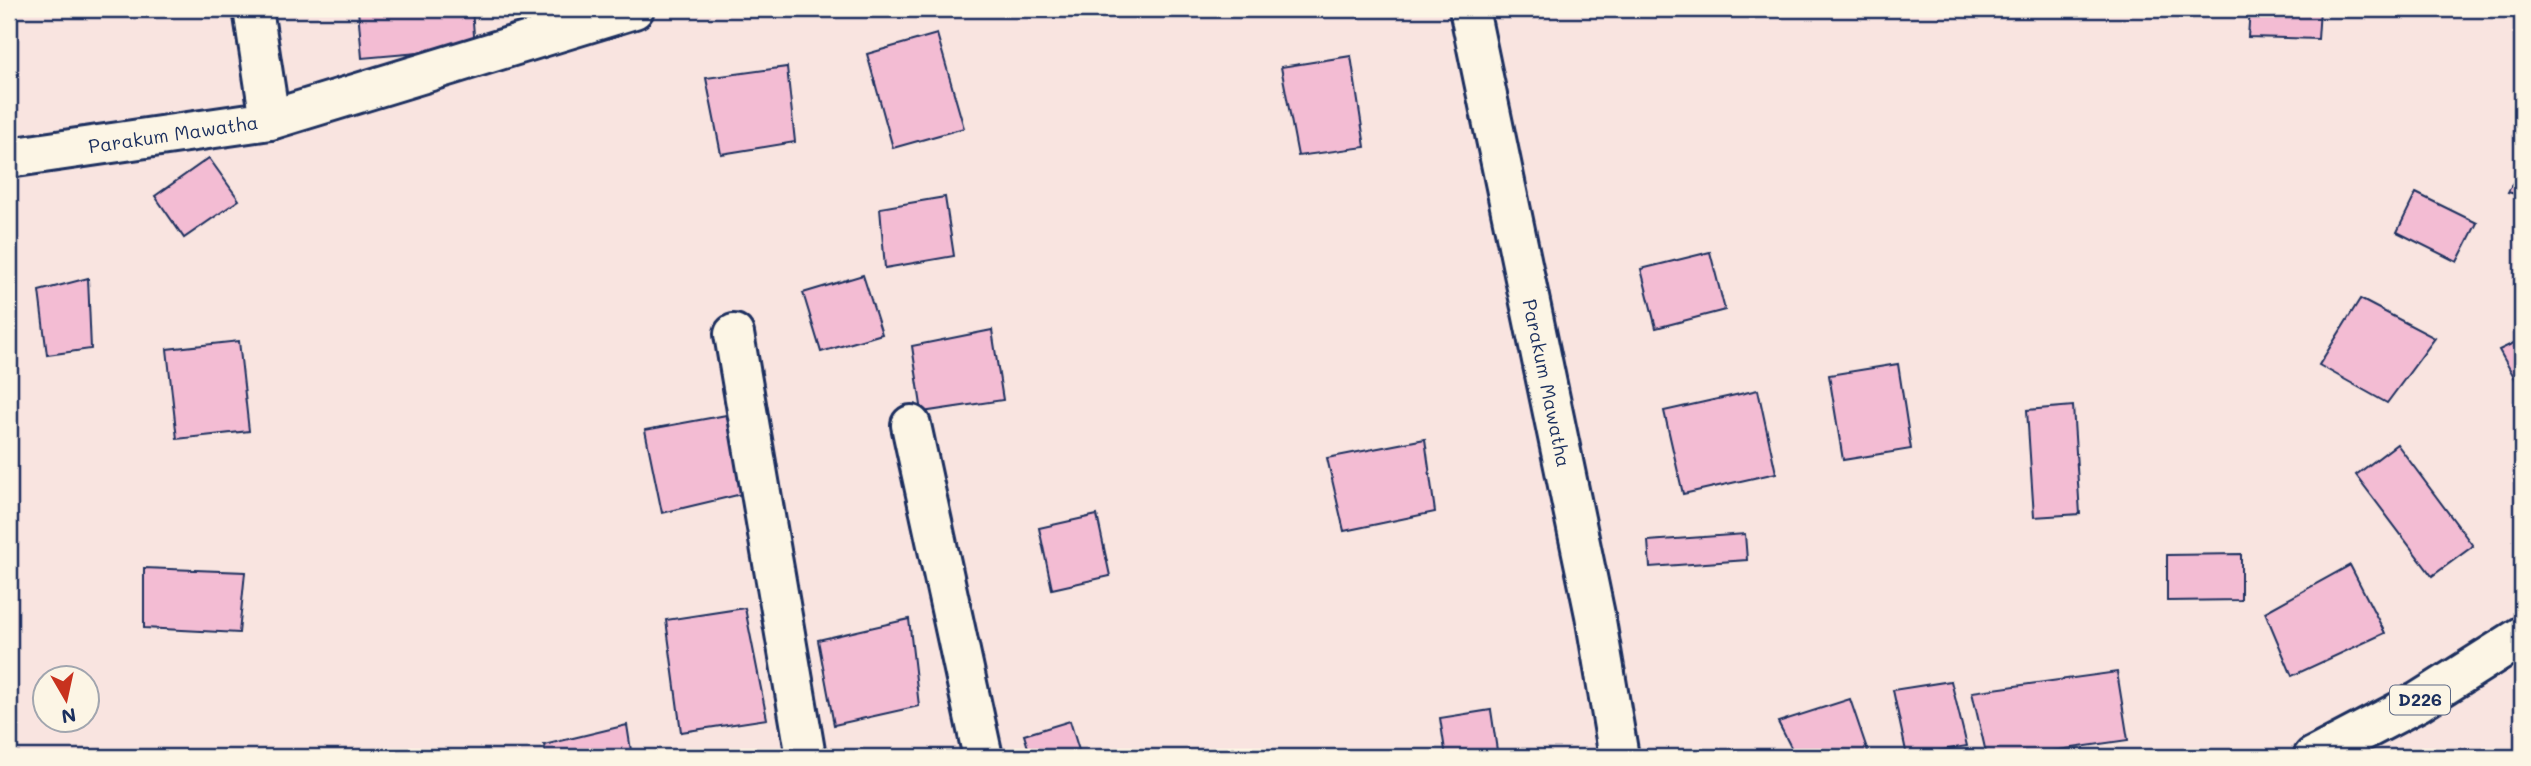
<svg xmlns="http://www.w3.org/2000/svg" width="2531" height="766" viewBox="0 0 2531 766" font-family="Mali,sans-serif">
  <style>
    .building { fill: #f3bcd3; stroke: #1b2f5e; stroke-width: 2 }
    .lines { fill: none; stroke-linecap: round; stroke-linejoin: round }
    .minor-casing { stroke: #1b2f5e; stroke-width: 44 }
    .primary-casing { stroke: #1b2f5e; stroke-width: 44 }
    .minor { stroke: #fcf5e5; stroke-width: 38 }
    .primary { stroke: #fcf5e5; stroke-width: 38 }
    .labels { text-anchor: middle; stroke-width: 5; stroke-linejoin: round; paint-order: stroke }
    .shield { fill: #fcf5e5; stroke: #5e6a86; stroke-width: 2 }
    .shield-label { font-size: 18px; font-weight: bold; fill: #1b2f5e }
    .street-label { font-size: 19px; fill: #1b2f5e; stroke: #fcf5e5 }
  </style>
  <rect width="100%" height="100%" fill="#f9e4e0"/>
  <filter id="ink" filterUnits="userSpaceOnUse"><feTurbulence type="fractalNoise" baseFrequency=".0143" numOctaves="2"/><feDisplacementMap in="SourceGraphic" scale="14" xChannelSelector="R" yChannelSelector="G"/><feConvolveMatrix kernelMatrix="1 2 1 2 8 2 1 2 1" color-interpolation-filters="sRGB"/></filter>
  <g filter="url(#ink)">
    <!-- building -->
    <g class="building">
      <path d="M 358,9 L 472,9 L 475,48 L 362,58 Z"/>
      <path d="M 2250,9 L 2320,9 L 2318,39 L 2248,37 Z"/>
      <path d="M 937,34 L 964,128 L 893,148 L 867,54 Z"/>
      <path d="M 1351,56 L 1365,147 L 1298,156 L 1281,67 Z"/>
      <path d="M 787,67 L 795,142 L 721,154 L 706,78 Z"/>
      <path d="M 209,158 L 239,200 L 184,238 L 155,196 Z"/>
      <path d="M 2522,165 L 2522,196 L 2508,192 Z"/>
      <path d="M 2416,193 L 2477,223 L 2457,262 L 2397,232 Z"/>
      <path d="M 945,197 L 954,256 L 885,268 L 880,208 Z"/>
      <path d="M 1710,252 L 1725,310 L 1656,328 L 1641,269 Z"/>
      <path d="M 863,275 L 882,334 L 821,352 L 803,293 Z"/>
      <path d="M 88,278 L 91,349 L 47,355 L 39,291 Z"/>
      <path d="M 2360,299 L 2435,338 L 2387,403 L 2319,365 Z"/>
      <path d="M 992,330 L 1003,400 L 922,412 L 912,346 Z"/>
      <path d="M 2522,339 L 2522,391 L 2499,350 Z"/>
      <path d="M 239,341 L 249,431 L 177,439 L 167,349 Z"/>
      <path d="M 1898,364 L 1911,449 L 1843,460 L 1829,375 Z"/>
      <path d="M 1758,390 L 1776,473 L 1683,494 L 1664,411 Z"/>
      <path d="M 2073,406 L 2080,514 L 2034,517 L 2027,410 Z"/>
      <path d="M 732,414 L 746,493 L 662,513 L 645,430 Z"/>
      <path d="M 1425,439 L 1435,512 L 1344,531 L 1327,458 Z"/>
      <path d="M 2397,444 L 2473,546 L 2432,576 L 2356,475 Z"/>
      <path d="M 1097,515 L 1110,576 L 1052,589 L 1039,528 Z"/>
      <path d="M 1745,534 L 1747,560 L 1650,567 L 1648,541 Z"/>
      <path d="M 2241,554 L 2241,600 L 2167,601 L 2167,555 Z"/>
      <path d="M 2350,565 L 2385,633 L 2292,676 L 2265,612 Z"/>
      <path d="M 144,568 L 245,572 L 239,633 L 144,628 Z"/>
      <path d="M 745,608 L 767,719 L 681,732 L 666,620 Z"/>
      <path d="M 909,619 L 919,706 L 834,725 L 818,640 Z"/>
      <path d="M 2117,672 L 2128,740 L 2010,757 L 1987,757 L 1972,692 Z"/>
      <path d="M 1951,681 L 1967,746 L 1907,756 L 1893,690 Z"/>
      <path d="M 1850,699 L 1868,752 L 1854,757 L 1796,757 L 1778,722 Z"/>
      <path d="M 1491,710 L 1498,757 L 1446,757 L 1440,718 Z"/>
      <path d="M 1070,721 L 1081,757 L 1031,757 L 1024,735 Z"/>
      <path d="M 627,725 L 632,757 L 547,757 L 544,745 Z"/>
    </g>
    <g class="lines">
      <!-- minor casing -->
      <g class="minor-casing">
        <g id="minor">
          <path id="s1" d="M 1469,9 L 1595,615 L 1619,757"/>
          <path d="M 270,120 L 634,9"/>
          <path id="s2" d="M 9,158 L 270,120 L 253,9"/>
          <path d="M 734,334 L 806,757"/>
          <path d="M 911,425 L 983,757"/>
        </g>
      </g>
      <!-- primary casing -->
      <g class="primary-casing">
        <path id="primary" d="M 2313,757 L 2418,702 L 2522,636"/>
      </g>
      <!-- minor -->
      <use href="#minor" class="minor"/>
      <!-- primary -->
      <use href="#primary" class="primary"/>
    </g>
  </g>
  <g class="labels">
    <!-- shield labels -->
    <rect class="shield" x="2390" y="685.5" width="60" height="29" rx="5"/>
    <g class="shield-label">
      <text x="2420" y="706">D226</text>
    </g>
    <!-- street labels -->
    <g class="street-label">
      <text dy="7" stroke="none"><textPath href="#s2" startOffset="166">Parakum Mawatha</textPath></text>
      <text dy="7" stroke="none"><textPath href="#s1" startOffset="382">Parakum Mawatha</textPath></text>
    </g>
  </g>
  <!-- margin -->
  <rect width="2531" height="766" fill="none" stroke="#fcf5e5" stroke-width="35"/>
  <rect x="18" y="18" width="2496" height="731" fill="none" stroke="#1b2f5e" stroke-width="2.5" filter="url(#ink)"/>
  <!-- north arrow -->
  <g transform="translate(66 699) rotate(171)"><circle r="33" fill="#fcf5e5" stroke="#a2a6af" stroke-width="2"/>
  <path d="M0-5L12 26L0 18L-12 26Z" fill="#c8321e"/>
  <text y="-10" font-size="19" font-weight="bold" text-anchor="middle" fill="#1b2f5e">N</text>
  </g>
</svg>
